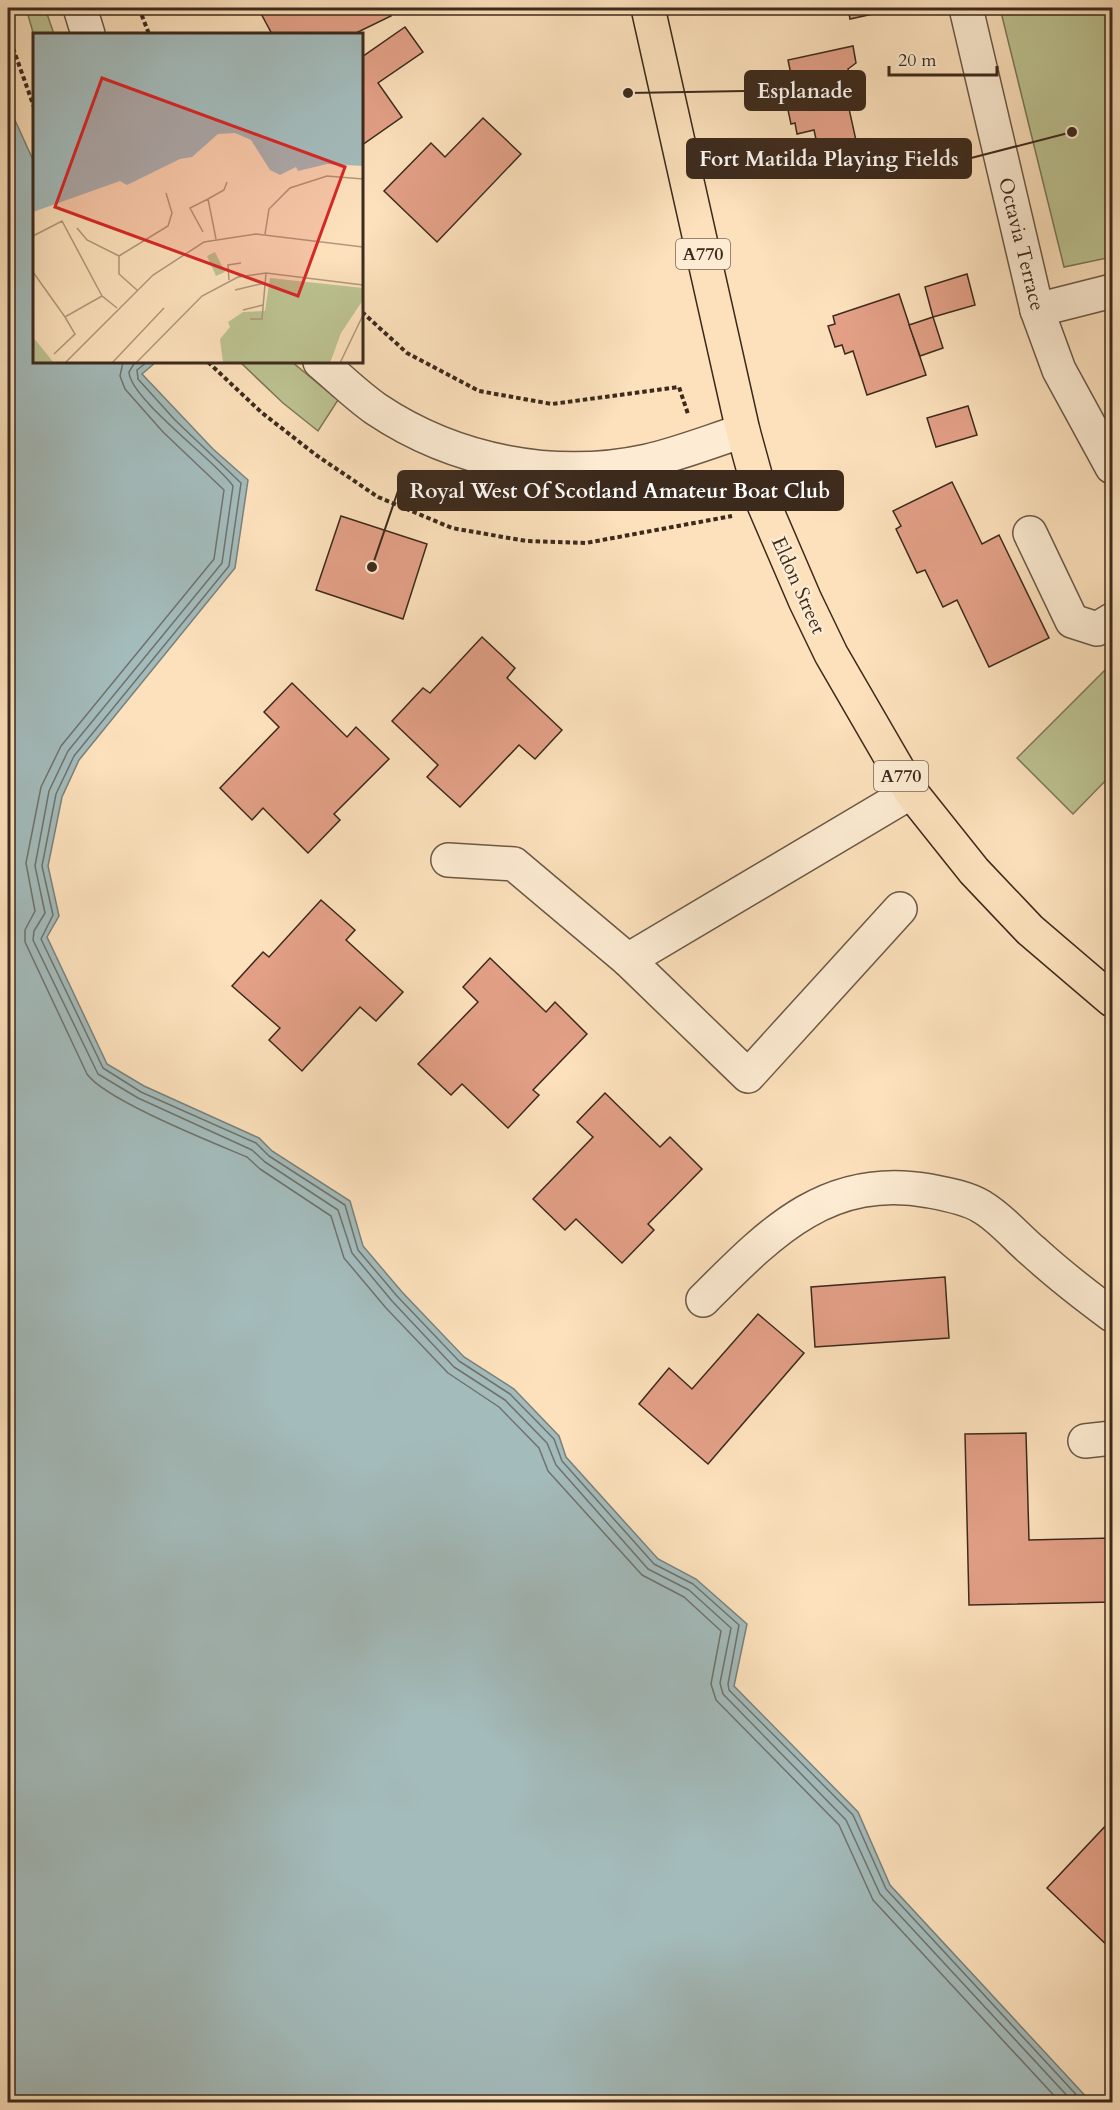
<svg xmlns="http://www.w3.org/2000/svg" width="1120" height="2110" viewBox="0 0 1120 2110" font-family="Cardo,serif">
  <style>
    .green { fill: #bdc392; stroke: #7c7658; stroke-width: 1.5 }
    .water { fill: #a3bbbb; stroke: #7a817c; stroke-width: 1.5 }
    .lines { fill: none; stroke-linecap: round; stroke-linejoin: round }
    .shore { stroke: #70726c; stroke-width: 1.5 }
    .building { fill: #e3a087; stroke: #3c2a1d; stroke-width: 1.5 }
    .minor-casing { stroke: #6c5845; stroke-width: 36 }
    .major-casing { stroke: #3c2a1d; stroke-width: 36 }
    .path { stroke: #3c2a1d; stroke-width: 4; stroke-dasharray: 4.5 3; stroke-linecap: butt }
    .minor { stroke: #fdecd3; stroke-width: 33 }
    .major { stroke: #fce1bc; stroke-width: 33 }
    .labels { text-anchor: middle; stroke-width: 4.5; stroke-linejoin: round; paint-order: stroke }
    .shield { fill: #fdecd3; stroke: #766454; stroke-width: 1.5 }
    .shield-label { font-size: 18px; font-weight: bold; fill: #3c2a1d }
    .street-label { font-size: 20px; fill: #3c2a1d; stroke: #fdecd3 }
    .inset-road { fill: none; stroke: #af987c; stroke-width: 1.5 }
    .view { fill: #d62828; fill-opacity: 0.15; stroke: #d62828; stroke-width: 3 }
    .inset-edge { fill: none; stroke: #3c2a1d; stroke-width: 3 }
    .leader { fill: none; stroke: #3c2a1d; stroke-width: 2 }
    .callout-dot { fill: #3c2a1d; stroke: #fdecd3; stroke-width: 2 }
    .callout { fill: #3c2a1d; stroke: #3c2a1d; stroke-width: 2 }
    .callout-label { font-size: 21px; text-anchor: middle; font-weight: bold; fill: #fff }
  </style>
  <rect width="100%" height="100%" fill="#fce1bc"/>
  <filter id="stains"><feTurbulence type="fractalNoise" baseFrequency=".00333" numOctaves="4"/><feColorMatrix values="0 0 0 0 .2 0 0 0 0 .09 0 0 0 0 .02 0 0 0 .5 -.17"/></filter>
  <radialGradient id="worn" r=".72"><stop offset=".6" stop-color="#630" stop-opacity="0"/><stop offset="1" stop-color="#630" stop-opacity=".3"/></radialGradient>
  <!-- green -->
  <g class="green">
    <path d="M 26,8 L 45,8 L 54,34 L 34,36 Z"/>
    <path d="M 1000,8 L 1112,8 L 1112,257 L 1064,267 Z"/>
    <path d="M 240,362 L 292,362 L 338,400 L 318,431 L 283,403 Z"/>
    <path d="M 1112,663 L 1112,774 L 1073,814 L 1017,758 Z"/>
  </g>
  <!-- water -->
  <path class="water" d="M 8,105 L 34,162 L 34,362 L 156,362 L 142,374 L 213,449 L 248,480 L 235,568 L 79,760 L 62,797 L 48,866 L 59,916 L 47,937 L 107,1064 L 144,1086 L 259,1138 L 272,1151 L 350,1201 L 363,1246 L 402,1292 L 464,1357 L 514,1389 L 559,1436 L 566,1457 L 658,1559 L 696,1579 L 747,1624 L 734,1686 L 858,1812 L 890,1885 L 1091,2102 L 8,2102 Z"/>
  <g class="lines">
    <!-- shore -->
    <g class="shore">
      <path d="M 123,362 L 120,376 L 125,389 L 163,432 L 224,490 L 214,559 L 61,746 L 41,787 L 26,863 L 35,911 L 25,930 L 25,942 L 87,1074 C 105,1100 214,1143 247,1157 L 260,1169 L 331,1216 L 344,1258 L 386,1308 L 448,1373 L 499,1407 L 539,1448 L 548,1471 L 642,1575 L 684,1597 L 721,1631 L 711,1684 L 716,1700 L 839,1825 L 873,1900 L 1060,2102"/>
      <path d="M 135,362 L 129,372 C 130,399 217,462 233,486 L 222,563 L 68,751 L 49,791 L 35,866 L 45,913 L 34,931 L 33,940 L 98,1074 L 138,1098 L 252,1150 L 265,1162 L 338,1210 L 352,1253 L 392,1301 L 454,1367 L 505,1400 L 547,1443 L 556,1465 L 648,1569 L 689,1590 L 731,1628 L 720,1683 L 723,1694 L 846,1820 L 880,1894 L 1073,2102"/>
      <path d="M 147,362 L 137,370 L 138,379 L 175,420 L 241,483 L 229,566 L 74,756 L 56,794 L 42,866 L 53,915 L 41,939 L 103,1068 L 141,1092 L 256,1143 L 269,1156 L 345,1205 L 358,1250 L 397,1296 L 459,1361 L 510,1394 L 554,1439 L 562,1461 L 654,1564 L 693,1584 L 739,1625 L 728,1684 L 729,1690 L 853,1815 L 886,1889 L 1083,2102"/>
    </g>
  </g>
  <!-- building -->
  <g class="building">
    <path d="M 258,8 L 386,8 L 391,16 L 354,34 L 272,34 Z"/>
    <path d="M 848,8 L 900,8 L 850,19 Z"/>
    <path d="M 405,27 L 423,52 L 378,83 L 402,117 L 362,145 L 362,57 Z"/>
    <path d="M 853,46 L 856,63 L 848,69 L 851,85 L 844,86 L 857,145 L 819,153 L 814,130 L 797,134 L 795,123 L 791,124 L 784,91 L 794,89 L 788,60 Z"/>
    <path d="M 483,118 L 521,154 L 437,242 L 384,191 L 431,143 L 445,157 Z"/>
    <path d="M 967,274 L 975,305 L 933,317 L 925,287 Z"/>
    <path d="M 899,294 L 926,375 L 867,395 L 853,351 L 845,354 L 842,345 L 835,347 L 828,326 L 835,324 L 833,316 Z"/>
    <path d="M 933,317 L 943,348 L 920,356 L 909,325 Z"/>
    <path d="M 968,406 L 977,435 L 936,447 L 927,418 Z"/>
    <path d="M 952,482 L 982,544 L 999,535 L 1049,638 L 989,667 L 957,600 L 943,607 L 925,570 L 917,573 L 896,529 L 901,526 L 893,511 Z"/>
    <path d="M 341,516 L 427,544 L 403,619 L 316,590 Z"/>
    <path d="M 482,637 L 515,668 L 507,678 L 562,730 L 535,759 L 519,745 L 460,807 L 427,777 L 438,765 L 392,721 L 423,688 L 430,693 Z"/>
    <path d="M 292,683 L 347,737 L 356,727 L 389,759 L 334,814 L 340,820 L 308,853 L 263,808 L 252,820 L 220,788 L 279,727 L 264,712 Z"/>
    <path d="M 321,900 L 355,930 L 346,940 L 403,992 L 376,1021 L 360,1007 L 302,1071 L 269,1040 L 280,1028 L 232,986 L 263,952 L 269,957 Z"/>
    <path d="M 490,958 L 546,1012 L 555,1002 L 587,1034 L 533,1090 L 539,1095 L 508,1128 L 462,1084 L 451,1095 L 418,1064 L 478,1002 L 463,987 Z"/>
    <path d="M 605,1093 L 660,1147 L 670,1137 L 702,1169 L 648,1224 L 654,1230 L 622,1263 L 576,1219 L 565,1230 L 533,1199 L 593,1137 L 577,1122 Z"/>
    <path d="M 945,1277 L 949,1338 L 815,1347 L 811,1287 Z"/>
    <path d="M 758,1314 L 804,1353 L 708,1464 L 639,1404 L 669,1368 L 692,1389 Z"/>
    <path d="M 1026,1433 L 1029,1540 L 1112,1538 L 1112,1602 L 969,1605 L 965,1434 Z"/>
    <path d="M 1112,1819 L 1112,1950 L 1047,1888 Z"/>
  </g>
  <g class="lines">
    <!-- minor casing -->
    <g class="minor-casing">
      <g id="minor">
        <path d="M 80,8 L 88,34"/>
        <path d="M 966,8 L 1037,310 L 1059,370 L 1112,467"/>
        <path d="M 1037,310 L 1112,291"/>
        <path d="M 320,362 C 338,377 356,395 376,409 C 455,462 555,481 647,461 C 679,454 711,441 743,431"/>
        <path d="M 1030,533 L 1072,621 L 1097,629 L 1112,620"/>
        <path d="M 448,860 L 514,864 L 628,960 L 911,792"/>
        <path d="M 628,960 L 748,1076 L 900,909"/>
        <path d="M 703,1300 C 769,1234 827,1172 930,1191 C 946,1194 968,1198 982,1207 C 1001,1218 1017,1238 1034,1252 C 1059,1275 1085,1295 1112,1315"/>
        <path d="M 1085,1441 L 1112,1438"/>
      </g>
    </g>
    <!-- major casing -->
    <g class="major-casing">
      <path id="major" d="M 648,8 L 743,431 L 762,500 L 805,600 L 831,654 L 911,792 L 974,871 L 1030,930 L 1112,1000"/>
    </g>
    <!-- path -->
    <g class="path">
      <path d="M 139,8 L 149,34"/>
      <path d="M 8,34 L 34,107"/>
      <path d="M 362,312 L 407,353 L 479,391 L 552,404 L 679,387 L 688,414"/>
      <path d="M 208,362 L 261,412 L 316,455 L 378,497 L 452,528 L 526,541 L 586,543 L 732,516"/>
      <path d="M 713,477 L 724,503"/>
    </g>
    <!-- minor -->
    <use href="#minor" class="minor"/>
    <!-- major -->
    <use href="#major" class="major"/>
  </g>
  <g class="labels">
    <!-- shield labels -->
    <g class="shield">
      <rect x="676" y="239" width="54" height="30" rx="4.5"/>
      <rect x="874" y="761" width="54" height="30" rx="4.5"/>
    </g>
    <g class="shield-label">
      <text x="703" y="260">A770</text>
      <text x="901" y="782">A770</text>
    </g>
    <!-- street labels -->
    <g class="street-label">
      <text transform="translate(1022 244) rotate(76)" y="7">Octavia Terrace</text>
      <text transform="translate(799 585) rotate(66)" y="7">Eldon Street</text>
    </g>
  </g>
  <!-- overview -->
  <g transform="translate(33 33)">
    <rect width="330" height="330" fill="#fce1bc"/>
    <path d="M 182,219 L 192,239 L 183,243 L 174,223 ZM 237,245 L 330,255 L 330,267 L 308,300 L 297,330 L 190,330 L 187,306 L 197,294 L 195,289 L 210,279 L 232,278 ZM 0,304 L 21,330 L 0,330 Z" fill="#bdc392"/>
    <path d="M 0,0 L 330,0 L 330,133 L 294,131 L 265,138 L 263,134 L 247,142 L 237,137 L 218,107 L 202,100 L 185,101 L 159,124 L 147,126 L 94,152 L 87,148 L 0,179 Z" fill="#a3bbbb"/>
    <path class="inset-road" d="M 44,195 L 54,207 L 86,223M 170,199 L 157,175 L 175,166M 232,201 L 236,176 L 257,155 L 294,143 L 330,146M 0,203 L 29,188 L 69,263M 183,206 L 175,166 L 191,157 L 194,149M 0,239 L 32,284 L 69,263 L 84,275M 196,247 L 195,232 L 208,230M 104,257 L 86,241 L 86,223 L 135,193 L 139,180 L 133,160M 202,257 L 232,250M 210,277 L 230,272M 217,286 L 229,286 L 233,240M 21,321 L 42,301 L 32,284M 32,330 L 120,242 L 171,209 L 223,201 L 330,214M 79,330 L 131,275M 103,330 L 169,263 L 205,244 L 233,240 L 330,252M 307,330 L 330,282"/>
    <path class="view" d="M 69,45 L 312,134 L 265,263 L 22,174 Z"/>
    <rect width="330" height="330" class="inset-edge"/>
  </g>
  <!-- callouts -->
  <path class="leader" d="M628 93L745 91M1072 132L971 158M372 567L398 491"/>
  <g class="callout-dot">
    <circle cx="628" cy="93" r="6"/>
    <circle cx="1072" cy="132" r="6"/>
    <circle cx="372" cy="567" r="6"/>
  </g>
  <g class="callout">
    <rect x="745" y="71" width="120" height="39" rx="6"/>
    <rect x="687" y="139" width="284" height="39" rx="6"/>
    <rect x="398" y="471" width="445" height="39" rx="6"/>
  </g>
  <g class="callout-label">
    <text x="805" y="98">Esplanade</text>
    <text x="829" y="166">Fort Matilda Playing Fields</text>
    <text x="620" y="498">Royal West Of Scotland Amateur Boat Club</text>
  </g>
  <!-- margin -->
  <rect width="1120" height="2110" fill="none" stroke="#fce1bc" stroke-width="30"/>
  <rect x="9" y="9" width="1102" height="2092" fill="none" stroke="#3c2a1d" stroke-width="3"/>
  <rect x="15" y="15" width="1090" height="2080" fill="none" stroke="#3c2a1d" stroke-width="1.5"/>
  <!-- scale -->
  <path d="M889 66v9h108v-9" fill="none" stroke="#3c2a1d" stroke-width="3"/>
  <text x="898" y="66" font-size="18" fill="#3c2a1d" stroke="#fdecd3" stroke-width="4.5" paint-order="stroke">20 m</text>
  <rect width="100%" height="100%" filter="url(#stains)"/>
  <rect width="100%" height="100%" fill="url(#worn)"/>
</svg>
